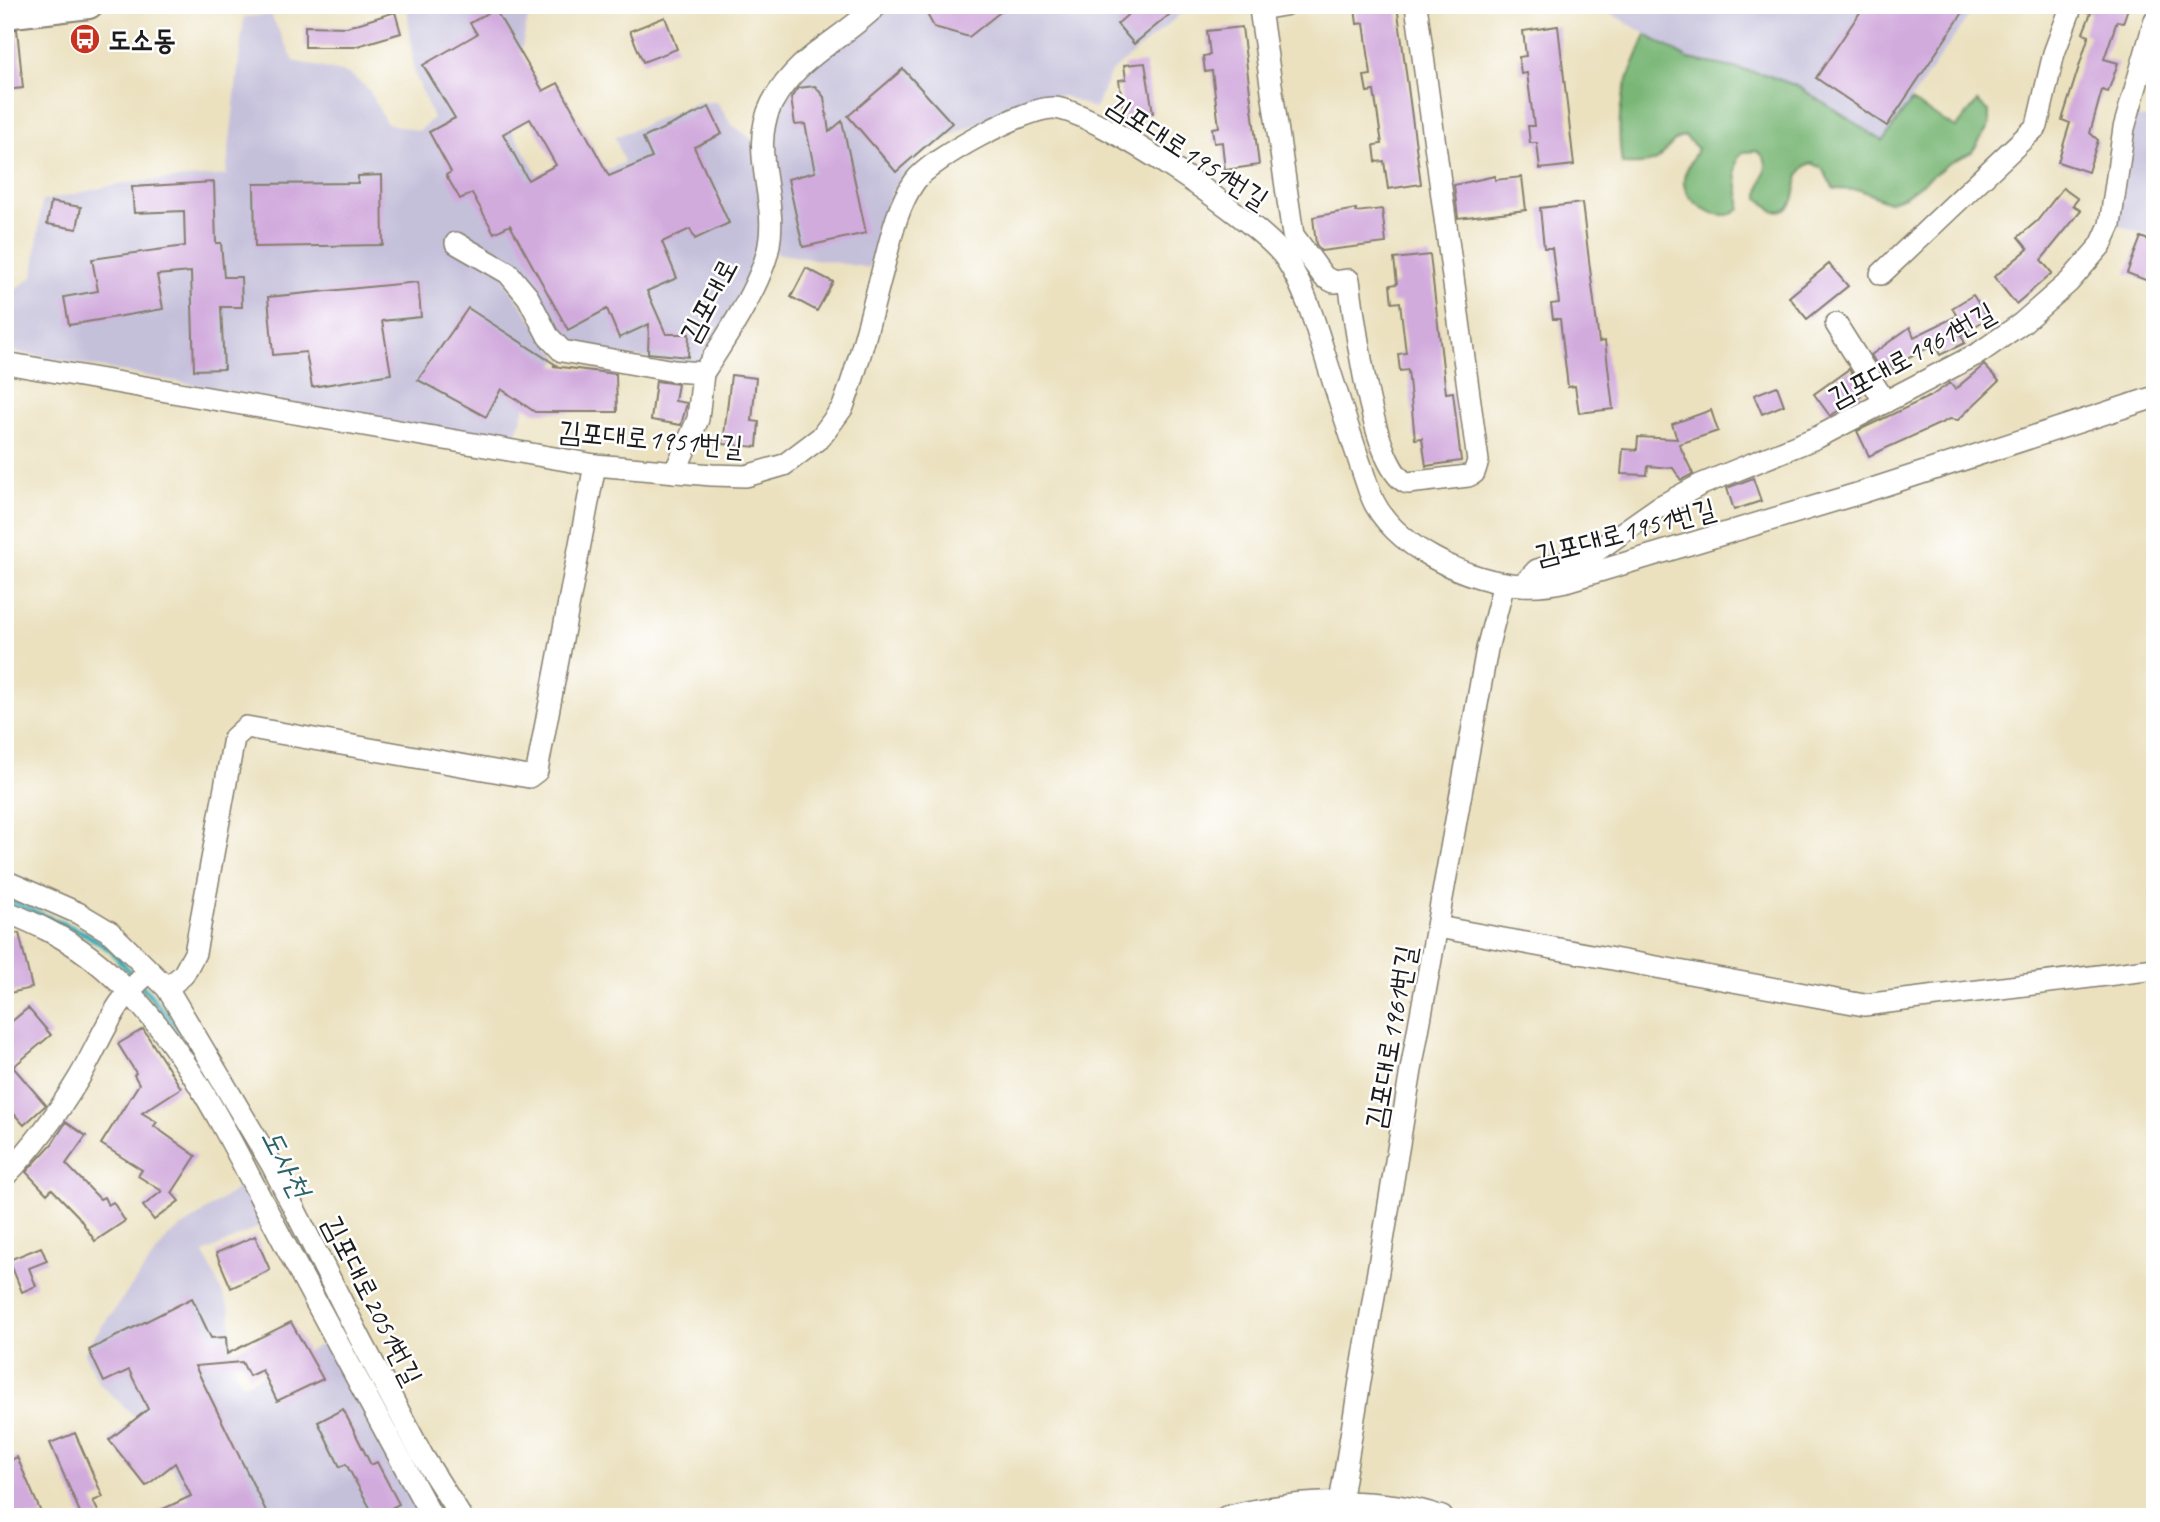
<svg xmlns="http://www.w3.org/2000/svg" width="2160" height="1522" viewBox="0 0 2160 1522" font-family="Caveat,'Poor Story',sans-serif">
  <style>
    .industrial { fill: #c5c0da }
    .forest { fill: #7ab777; stroke: #4b6a4a; stroke-width: 2 }
    .lines { fill: none; stroke-linecap: round; stroke-linejoin: round }
    .stream { stroke: #3cacb9; stroke-width: 6 }
    .building { fill: #d2abdd; fill-rule: evenodd }
    .minor-casing { stroke: #847e6e; stroke-width: 24 }
    .major-casing { stroke: #847e6e; stroke-width: 30 }
    .minor { stroke: #fff; stroke-width: 21 }
    .major { stroke: #fff; stroke-width: 26 }
    .labels { text-anchor: middle; stroke-width: 5; stroke-linejoin: round; paint-order: stroke }
    .poi-label { font-size: 28px; font-weight: bold; fill: #1c1c1c; stroke: #fff; text-anchor: start }
    .street-label { font-size: 28px; fill: #1c1c1c; stroke: #fff }
    .water-label { font-size: 30px; font-style: italic; fill: #2c646a; stroke: #fff }
  </style>
  <rect width="100%" height="100%" fill="#fff"/>
  <filter id="ink" filterUnits="userSpaceOnUse"><feTurbulence type="fractalNoise" baseFrequency=".0143" numOctaves="2"/><feDisplacementMap in="SourceGraphic" scale="14" xChannelSelector="R" yChannelSelector="G"/><feConvolveMatrix kernelMatrix="1 2 1 2 8 2 1 2 1" color-interpolation-filters="sRGB"/></filter>
  <filter id="wash" filterUnits="userSpaceOnUse"><feTurbulence type="fractalNoise" baseFrequency=".00686" numOctaves="4" result="noise"/><feDisplacementMap in="SourceGraphic" scale="28" xChannelSelector="R" yChannelSelector="G"/><feGaussianBlur stdDeviation="1.57" result="paint"/><feColorMatrix in="noise" values="0 0 0 0 0 0 0 0 0 0 0 0 0 0 0 0 0 1.4 0 .05"/><feComposite in="paint" operator="in"/></filter>
  <g filter="url(#wash)">
    <rect width="100%" height="100%" fill="#ebe1bf"/>
    <!-- industrial -->
    <g class="industrial">
      <path d="M 407,5 L 531,5 L 519,59 L 484,82 L 549,194 L 624,163 L 615,137 L 698,102 L 717,102 L 731,124 L 753,140 L 762,217 L 760,251 L 719,336 L 697,365 L 574,349 L 501,276 L 559,358 L 525,407 L 514,444 L 5,350 L 5,296 L 33,277 L 42,201 L 124,183 L 226,175 L 244,17 L 271,15 L 294,61 L 350,74 L 369,90 L 386,123 L 419,131 L 433,118 L 414,72 Z"/>
      <path d="M 893,5 L 1176,5 L 1182,13 L 1111,72 L 1095,109 L 1063,96 L 1027,100 L 955,134 L 920,156 L 893,189 L 869,268 L 775,253 L 774,118 L 800,75 Z"/>
      <path d="M 1596,5 L 1976,5 L 1883,141 L 1797,86 L 1764,74 L 1689,59 Z"/>
      <path d="M 2133,117 L 2155,118 L 2155,237 L 2117,225 Z"/>
      <path d="M 245,1183 L 267,1223 L 204,1253 L 230,1310 L 234,1369 L 237,1376 L 244,1384 L 328,1341 L 424,1517 L 198,1517 L 158,1439 L 99,1383 L 84,1353 L 93,1338 L 168,1237 Z"/>
    </g>
    <!-- forest -->
    <path class="forest" d="M 1646,35 L 1689,59 L 1764,74 L 1797,86 L 1883,141 L 1911,101 L 1956,128 L 1977,102 L 1989,111 L 1989,126 L 1972,152 L 1948,164 L 1905,196 L 1888,202 L 1860,190 L 1834,189 L 1822,168 L 1812,163 C 1786,171 1806,213 1775,212 L 1759,198 C 1757,179 1777,165 1757,151 L 1743,152 C 1728,164 1742,189 1740,208 C 1726,227 1686,204 1684,184 C 1682,172 1694,160 1697,148 L 1685,136 C 1672,138 1668,151 1658,159 C 1648,166 1634,164 1622,164 C 1614,108 1624,86 1646,35 Z"/>
    <g class="lines">
      <!-- stream -->
      <path class="stream" d="M 5,899 L 86,934 L 111,950 L 181,1032"/>
    </g>
    <g id="blocks">
      <!-- building -->
      <g class="building">
        <path d="M 922,5 L 1009,5 L 969,37 L 934,27 Z"/>
        <path d="M 1139,5 L 1181,5 L 1134,44 L 1117,24 Z"/>
        <path d="M 1361,5 L 1397,5 L 1421,184 L 1388,189 L 1384,161 L 1376,162 L 1374,145 L 1382,144 L 1374,91 L 1367,92 L 1364,76 L 1371,75 L 1364,23 L 1357,24 L 1355,8 Z"/>
        <path d="M 1865,5 L 1968,5 L 1887,126 L 1816,78 Z"/>
        <path d="M 2085,5 L 2129,5 L 2123,23 L 2117,21 L 2104,59 L 2118,63 L 2108,92 L 2102,90 L 2090,133 L 2098,140 L 2088,172 L 2058,162 L 2070,123 L 2062,120 L 2089,35 L 2083,33 L 2091,13 L 2084,11 Z"/>
        <path d="M 495,9 L 543,91 L 558,83 L 609,176 L 652,158 L 643,138 L 709,107 L 722,134 L 694,147 L 729,223 L 695,239 L 690,229 L 662,242 L 677,278 L 647,291 L 666,334 L 689,334 L 688,357 L 648,353 L 649,324 L 619,338 L 607,309 L 568,330 L 510,225 L 494,233 L 472,193 L 460,199 L 446,175 L 451,172 L 429,132 L 455,118 L 423,65 L 477,34 L 470,23 ZM 530,119 L 556,165 L 528,180 L 503,134 Z"/>
        <path d="M 395,12 L 401,33 L 354,47 L 305,47 L 305,26 L 347,27 Z"/>
        <path d="M 665,17 L 677,49 L 643,62 L 630,31 Z"/>
        <path d="M 1558,26 L 1574,165 L 1540,169 L 1537,143 L 1530,143 L 1528,126 L 1534,126 L 1527,73 L 1521,74 L 1519,57 L 1526,56 L 1523,31 Z"/>
        <path d="M 1242,27 L 1259,165 L 1225,170 L 1222,142 L 1214,143 L 1212,128 L 1219,127 L 1212,71 L 1205,72 L 1203,56 L 1210,55 L 1207,31 Z"/>
        <path d="M 17,29 L 23,88 L 5,90 L 5,31 Z"/>
        <path d="M 1145,63 L 1153,113 L 1124,117 L 1119,80 L 1126,79 L 1124,65 Z"/>
        <path d="M 903,69 L 952,123 L 896,172 L 848,116 Z"/>
        <path d="M 815,86 L 824,97 L 829,132 L 842,121 L 866,233 L 803,247 L 788,179 L 815,172 L 805,124 L 795,125 L 791,98 L 798,88 Z"/>
        <path d="M 382,175 L 383,245 L 255,247 L 254,184 L 358,183 L 358,176 Z"/>
        <path d="M 1495,176 L 1495,180 L 1522,177 L 1526,210 L 1458,218 L 1454,185 Z"/>
        <path d="M 214,182 L 216,243 L 221,243 L 224,277 L 241,277 L 242,307 L 221,307 L 224,369 L 194,370 L 191,272 L 157,275 L 163,309 L 69,325 L 64,297 L 98,291 L 92,259 L 185,246 L 184,211 L 134,213 L 132,187 Z"/>
        <path d="M 2063,188 L 2078,199 L 2073,205 L 2081,211 L 2041,260 L 2052,273 L 2016,304 L 1994,277 L 2028,249 L 2018,237 L 2037,221 Z"/>
        <path d="M 51,202 L 81,207 L 77,229 L 47,224 Z"/>
        <path d="M 1582,203 L 1599,342 L 1605,341 L 1613,409 L 1579,413 L 1575,386 L 1568,387 L 1560,319 L 1553,319 L 1551,304 L 1559,303 L 1552,248 L 1544,248 L 1540,208 Z"/>
        <path d="M 1356,209 L 1356,212 L 1382,209 L 1386,243 L 1321,251 L 1316,244 L 1313,217 Z"/>
        <path d="M 2141,237 L 2155,243 L 2155,265 L 2148,281 L 2127,273 Z"/>
        <path d="M 1430,255 L 1446,393 L 1453,392 L 1461,461 L 1426,466 L 1422,438 L 1415,439 L 1408,370 L 1400,371 L 1398,354 L 1406,353 L 1400,302 L 1392,303 L 1390,285 L 1397,284 L 1394,259 Z"/>
        <path d="M 1829,264 L 1848,286 L 1807,319 L 1789,297 Z"/>
        <path d="M 806,268 L 833,282 L 817,311 L 791,297 Z"/>
        <path d="M 418,282 L 421,317 L 382,321 L 391,374 L 312,387 L 306,352 L 273,355 L 268,297 Z"/>
        <path d="M 1973,295 L 1988,318 L 1961,335 L 1965,343 L 1940,355 L 1935,345 L 1891,365 L 1895,372 L 1885,378 L 1871,355 L 1910,327 L 1914,337 L 1957,316 L 1952,308 Z"/>
        <path d="M 468,308 L 556,365 L 553,366 L 616,374 L 617,412 L 535,412 L 501,389 L 486,417 L 418,380 Z"/>
        <path d="M 1984,365 L 1999,381 L 1958,420 L 1950,419 L 1869,456 L 1857,431 L 1931,396 L 1950,383 L 1955,389 Z"/>
        <path d="M 1849,369 L 1863,392 L 1859,394 L 1861,396 L 1830,416 L 1814,394 Z"/>
        <path d="M 731,375 L 756,378 L 752,421 L 759,422 L 757,447 L 723,444 Z"/>
        <path d="M 656,381 L 678,384 L 675,401 L 687,403 L 681,425 L 651,420 Z"/>
        <path d="M 1777,386 L 1784,405 L 1762,414 L 1754,395 Z"/>
        <path d="M 1711,410 L 1718,431 L 1679,444 L 1693,474 L 1681,480 L 1673,468 L 1648,466 L 1647,475 L 1621,474 L 1623,449 L 1637,450 L 1638,437 L 1677,439 L 1672,424 Z"/>
        <path d="M 1753,478 L 1761,501 L 1734,510 L 1727,488 Z"/>
        <path d="M 19,933 L 32,988 L 5,994 L 5,936 Z"/>
        <path d="M 28,1008 L 51,1035 L 13,1067 L 46,1105 L 24,1125 L 5,1104 L 5,1027 Z"/>
        <path d="M 143,1029 L 181,1088 L 142,1113 L 157,1122 L 154,1126 L 196,1156 L 172,1193 L 179,1201 L 154,1220 L 143,1206 L 162,1191 L 138,1176 L 142,1170 L 101,1144 L 139,1084 L 134,1075 L 136,1073 L 118,1044 Z"/>
        <path d="M 66,1122 L 86,1136 L 66,1164 L 100,1199 L 104,1197 L 108,1205 L 113,1202 L 125,1221 L 95,1241 L 78,1216 L 52,1189 L 47,1194 L 26,1172 L 52,1144 Z"/>
        <path d="M 255,1236 L 270,1270 L 231,1288 L 216,1253 Z"/>
        <path d="M 41,1247 L 47,1261 L 29,1268 L 36,1286 L 22,1292 L 9,1260 Z"/>
        <path d="M 192,1298 L 211,1338 L 226,1337 L 227,1354 L 291,1322 L 323,1379 L 277,1401 L 262,1370 L 249,1376 L 242,1362 L 195,1366 L 269,1517 L 146,1517 L 191,1496 L 175,1463 L 146,1486 L 109,1440 L 148,1409 L 129,1370 L 104,1382 L 89,1350 Z"/>
        <path d="M 343,1409 L 371,1465 L 377,1462 L 399,1504 L 375,1517 L 346,1464 L 340,1467 L 318,1422 Z"/>
        <path d="M 75,1433 L 103,1497 L 93,1501 L 101,1517 L 82,1517 L 50,1443 Z"/>
        <path d="M 17,1457 L 43,1517 L 13,1517 L 5,1500 L 5,1463 Z"/>
      </g>
    </g>
  </g>
  <g filter="url(#ink)">
    <use href="#blocks" fill-opacity="0" stroke="#847e6e" stroke-width="2"/>
    <g class="lines">
      <!-- minor casing -->
      <g class="minor-casing">
        <g id="minor">
          <path d="M 1284,5 L 1260,9 L 1293,235 L 1324,277 L 1334,282 L 1349,280 C 1354,316 1373,474 1408,483 L 1468,476 L 1474,473 L 1478,461 L 1416,5"/>
          <path d="M 456,243 L 508,273 L 528,297 L 548,336 L 562,351 L 674,371 L 703,373 C 724,341 763,282 769,245 C 778,197 748,150 772,103 C 798,55 841,41 877,5"/>
          <path d="M 1881,274 L 2037,126 L 2054,53 L 2072,5"/>
          <path d="M 1836,324 L 1885,402"/>
          <path d="M 5,363 L 595,465 L 712,475 L 746,476 L 784,465 L 821,437 L 843,407 C 858,366 869,323 880,280 C 889,248 895,209 915,181 C 932,158 1026,107 1054,108 C 1097,111 1262,223 1286,259 C 1306,290 1316,327 1327,362 C 1341,406 1355,449 1370,493 C 1389,546 1470,583 1523,585 C 1538,586 1552,584 1566,581 L 1860,493 L 2155,397"/>
          <path d="M 675,472 L 698,419 L 703,373"/>
          <path d="M 1523,585 L 1537,570 L 1592,554 L 1659,507 L 1700,485 L 1818,437 L 1979,353 L 2022,323 L 2069,282 L 2101,245 L 2110,225 L 2124,128 L 2155,20"/>
          <path d="M 5,881 L 78,913 L 110,932 L 167,988 L 272,1165 L 362,1342 L 422,1455 L 461,1517"/>
          <path d="M 5,911 C 34,923 63,936 89,956 C 184,1029 233,1149 289,1252 C 336,1340 384,1429 432,1517"/>
          <path d="M 1438,927 L 1864,1005 L 2155,969"/>
          <path d="M 167,988 L 183,975 L 195,953 L 234,738 L 246,727 L 517,775 L 529,777 L 537,771 L 595,465"/>
          <path d="M 5,1176 C 34,1146 58,1113 79,1078 C 102,1040 113,999 150,972"/>
          <path d="M 1340,1503 L 1411,1070 L 1487,649 L 1504,583"/>
          <path d="M 1226,1517 C 1289,1500 1380,1495 1442,1517"/>
        </g>
      </g>
      <!-- major casing -->
      <g class="major-casing">
        <path id="major" d="M 5,15 L 89,5"/>
      </g>
      <!-- minor -->
      <use href="#minor" class="minor"/>
      <!-- major -->
      <use href="#major" class="major"/>
    </g>
  </g>
  <!-- icons -->
  <defs>
    <g id="bus-disc" transform="scale(1.575)"><circle r="9.5" fill="#c8321e" stroke="#fff"/><path d="M-5-6H5V4H4V6H2V4H-2V6H-4V4H-5ZM-3.5-4V0h7V-4ZM-3.5 1.2v1.5H-2V1.2ZM2 1.2v1.5H3.5V1.2Z" fill="#fff"/></g>
  </defs>
  <g fill-rule="evenodd">
    <use href="#bus-disc" x="85" y="39"/>
  </g>
  <g class="labels">
    <!-- poi labels -->
    <g class="poi-label">
      <text x="108" y="49">도소동</text>
    </g>
    <!-- street labels -->
    <g class="street-label">
      <text transform="translate(1188 151) rotate(33)" y="10">김포대로1951번길</text>
      <text transform="translate(708 300) rotate(-62)" y="10">김포대로</text>
      <text transform="translate(1911 354) rotate(-29)" y="10">김포대로1961번길</text>
      <text transform="translate(651 438) rotate(5)" y="10">김포대로1951번길</text>
      <text transform="translate(1625 531) rotate(-15)" y="10">김포대로1951번길</text>
      <text transform="translate(1390 1037) rotate(-80)" y="10">김포대로1961번길</text>
      <text transform="translate(373 1300) rotate(63)" y="10">김포대로2051번길</text>
    </g>
    <!-- water labels -->
    <g class="water-label">
      <text transform="translate(286 1163) rotate(63)" y="10">도사천</text>
    </g>
  </g>
  <!-- margin -->
  <rect width="2160" height="1522" fill="none" stroke="#fff" stroke-width="28"/>
</svg>
